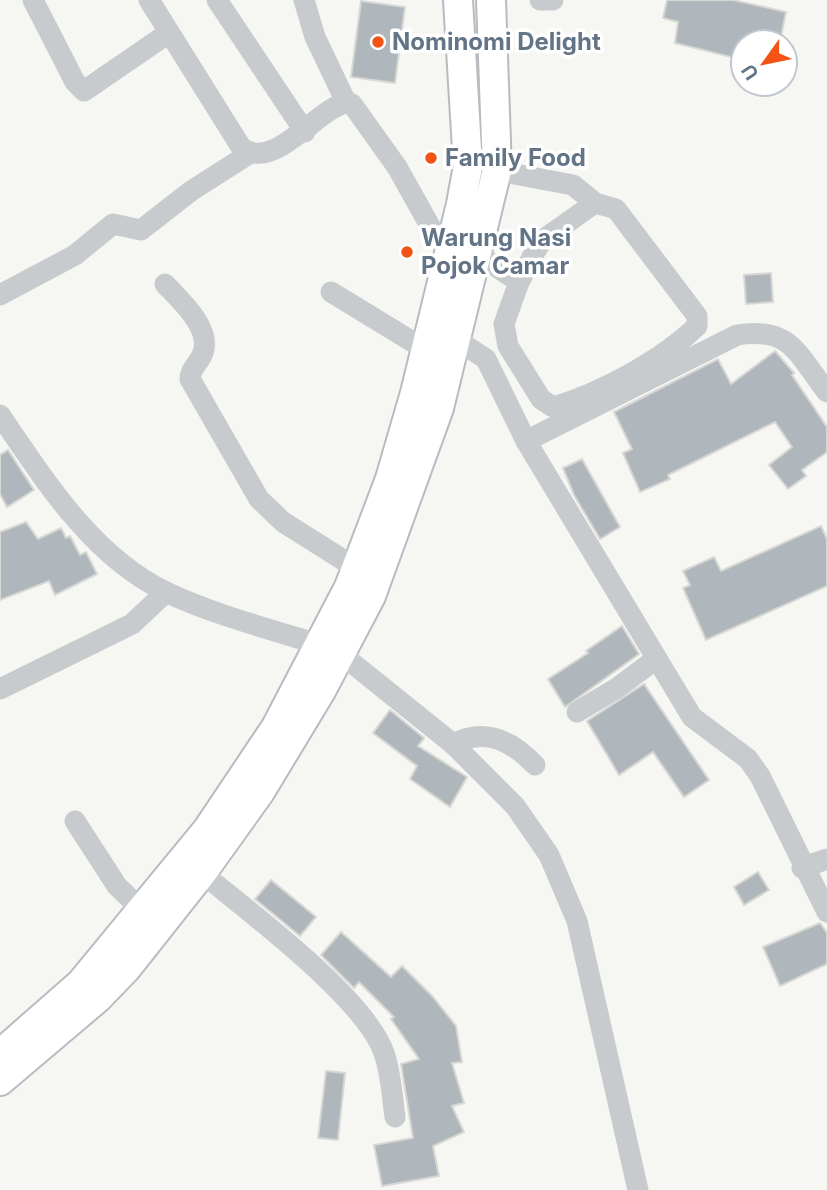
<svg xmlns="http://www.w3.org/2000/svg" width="827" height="1190" viewBox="0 0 827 1190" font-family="Inter,sans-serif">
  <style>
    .building { fill: #afb7bd; stroke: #d7d7d4; stroke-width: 2 }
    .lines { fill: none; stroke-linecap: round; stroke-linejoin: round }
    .major-casing { stroke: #b8bcc0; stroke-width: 32 }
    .minor { stroke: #c8cbce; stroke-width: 21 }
    .major { stroke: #fff; stroke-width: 28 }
    .poi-dot { fill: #f35315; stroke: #fff; stroke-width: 2.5 }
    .labels { text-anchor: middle; stroke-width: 7; stroke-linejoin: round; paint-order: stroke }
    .poi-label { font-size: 24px; font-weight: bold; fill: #627486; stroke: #fff; text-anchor: start }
  </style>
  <rect width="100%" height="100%" fill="#f6f6f2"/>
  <!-- building -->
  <g class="building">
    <path d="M 667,0 L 733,0 L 786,12 L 780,42 L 743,42 L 743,60 L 675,43 L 678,22 L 663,18 Z"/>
    <path d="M 361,1 L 405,7 L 395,83 L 351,77 Z"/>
    <path d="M 771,273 L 773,302 L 746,304 L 744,275 Z"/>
    <path d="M 775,351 L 794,373 L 792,375 L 827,427 L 827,452 L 802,470 L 806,476 L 788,489 L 769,465 L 792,447 L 775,422 L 668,475 L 670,479 L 640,492 L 623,453 L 632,449 L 614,412 L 718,359 L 731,384 Z"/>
    <path d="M 8,450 L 34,490 L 7,507 L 0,494 L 0,455 Z"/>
    <path d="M 582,459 L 620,527 L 600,539 L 574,495 L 563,468 Z"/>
    <path d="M 26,522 L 38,539 L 61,528 L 66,538 L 70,536 L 80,555 L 86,552 L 97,574 L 55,595 L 49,581 L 0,600 L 0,532 Z"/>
    <path d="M 821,526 L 827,539 L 827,586 L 706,640 L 683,588 L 690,585 L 683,571 L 714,557 L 721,571 Z"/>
    <path d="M 622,626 L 639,654 L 565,707 L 548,679 L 588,653 L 586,651 Z"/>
    <path d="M 644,684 L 709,780 L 684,797 L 653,752 L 619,775 L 587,721 Z"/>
    <path d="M 390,710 L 424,738 L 418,746 L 467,777 L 450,807 L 410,779 L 417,766 L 373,733 Z"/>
    <path d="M 758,872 L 769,890 L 744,905 L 734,887 Z"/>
    <path d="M 271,880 L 316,917 L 300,936 L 255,899 Z"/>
    <path d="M 820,923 L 827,933 L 827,964 L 780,986 L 763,947 Z"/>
    <path d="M 341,932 L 391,977 L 402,966 L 433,997 L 456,1026 L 462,1062 L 452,1063 L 464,1103 L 452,1106 L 464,1132 L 433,1146 L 439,1176 L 382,1186 L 374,1145 L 413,1138 L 401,1064 L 419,1059 L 391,1019 L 394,1017 L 359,982 L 354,988 L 321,955 Z"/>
    <path d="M 326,1071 L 345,1073 L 338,1140 L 318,1138 Z"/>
  </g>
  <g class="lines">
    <!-- major casing -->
    <g class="major-casing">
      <g id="major">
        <path d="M 0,1054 L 81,983 L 207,830 L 276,727 L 349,587 L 390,479 L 415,393 L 461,204 L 468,166 L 458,0"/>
        <path d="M 0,1081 L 98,998 L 126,969 L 202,873 L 260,792 L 321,691 L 371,596 L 439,408 L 497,170 L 491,0"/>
      </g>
    </g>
    <!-- minor -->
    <g class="minor">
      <path d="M 33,0 L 75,82 L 84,91 L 167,34"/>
      <path d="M 149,0 L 241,147 C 276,176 326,95 352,104 L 397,167 L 435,235 L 452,243"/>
      <path d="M 217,0 L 305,132"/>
      <path d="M 304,0 L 315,37 L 346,102"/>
      <path d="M 540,0 L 553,0"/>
      <path d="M 483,168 L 573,185 L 595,203"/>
      <path d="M 595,203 L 616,209 L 697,316 L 697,326 C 662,360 599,394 553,407 L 541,399 L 508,346 L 504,324 L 519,282 L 537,248 L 544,239 Z"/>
      <path d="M 477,254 L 519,282"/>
      <path d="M 165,284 C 180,300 214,330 202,355 C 198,364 190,369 190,379 L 259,499 L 283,522 L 356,568"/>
      <path d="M 331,292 L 426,350"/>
      <path d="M 0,295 L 75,255 L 113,224 L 141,230 L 191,191 L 249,154"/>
      <path d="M 457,340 L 486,359 L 526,441 L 692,717 L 748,759 L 760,776 L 827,912"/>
      <path d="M 0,415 C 45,481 92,556 166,592 C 209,613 272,630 318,644"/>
      <path d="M 526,441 L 737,335 C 791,326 797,354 827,392"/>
      <path d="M 341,654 L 453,744 L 515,806 L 549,855 L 577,921 L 638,1190"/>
      <path d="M 0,689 L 132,624 L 166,592"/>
      <path d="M 577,712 L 617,688 L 656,659"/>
      <path d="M 453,744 C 485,727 512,741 535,765"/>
      <path d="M 75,821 L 117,886 L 142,910"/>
      <path d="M 802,868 L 827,859"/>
      <path d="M 202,873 C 249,912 365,998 384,1053 C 391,1073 392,1095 395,1117"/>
    </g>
    <!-- major -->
    <use href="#major" class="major"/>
  </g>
  <!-- markers -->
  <g class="poi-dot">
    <circle cx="378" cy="42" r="7"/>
    <circle cx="431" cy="158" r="7"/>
    <circle cx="407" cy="252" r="7"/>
  </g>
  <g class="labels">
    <!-- poi labels -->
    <g class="poi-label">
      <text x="392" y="50">Nominomi Delight</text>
      <text x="445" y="166">Family Food</text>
      <text x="421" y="246">Warung Nasi<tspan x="421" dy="28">Pojok Camar</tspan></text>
    </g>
  </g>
  <!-- north arrow -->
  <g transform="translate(764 63) rotate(237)"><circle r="33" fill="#ffffff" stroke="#c0c7cf" stroke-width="2"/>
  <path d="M0-5L12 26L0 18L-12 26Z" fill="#f35315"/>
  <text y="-10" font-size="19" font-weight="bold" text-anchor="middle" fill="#627486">U</text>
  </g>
</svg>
